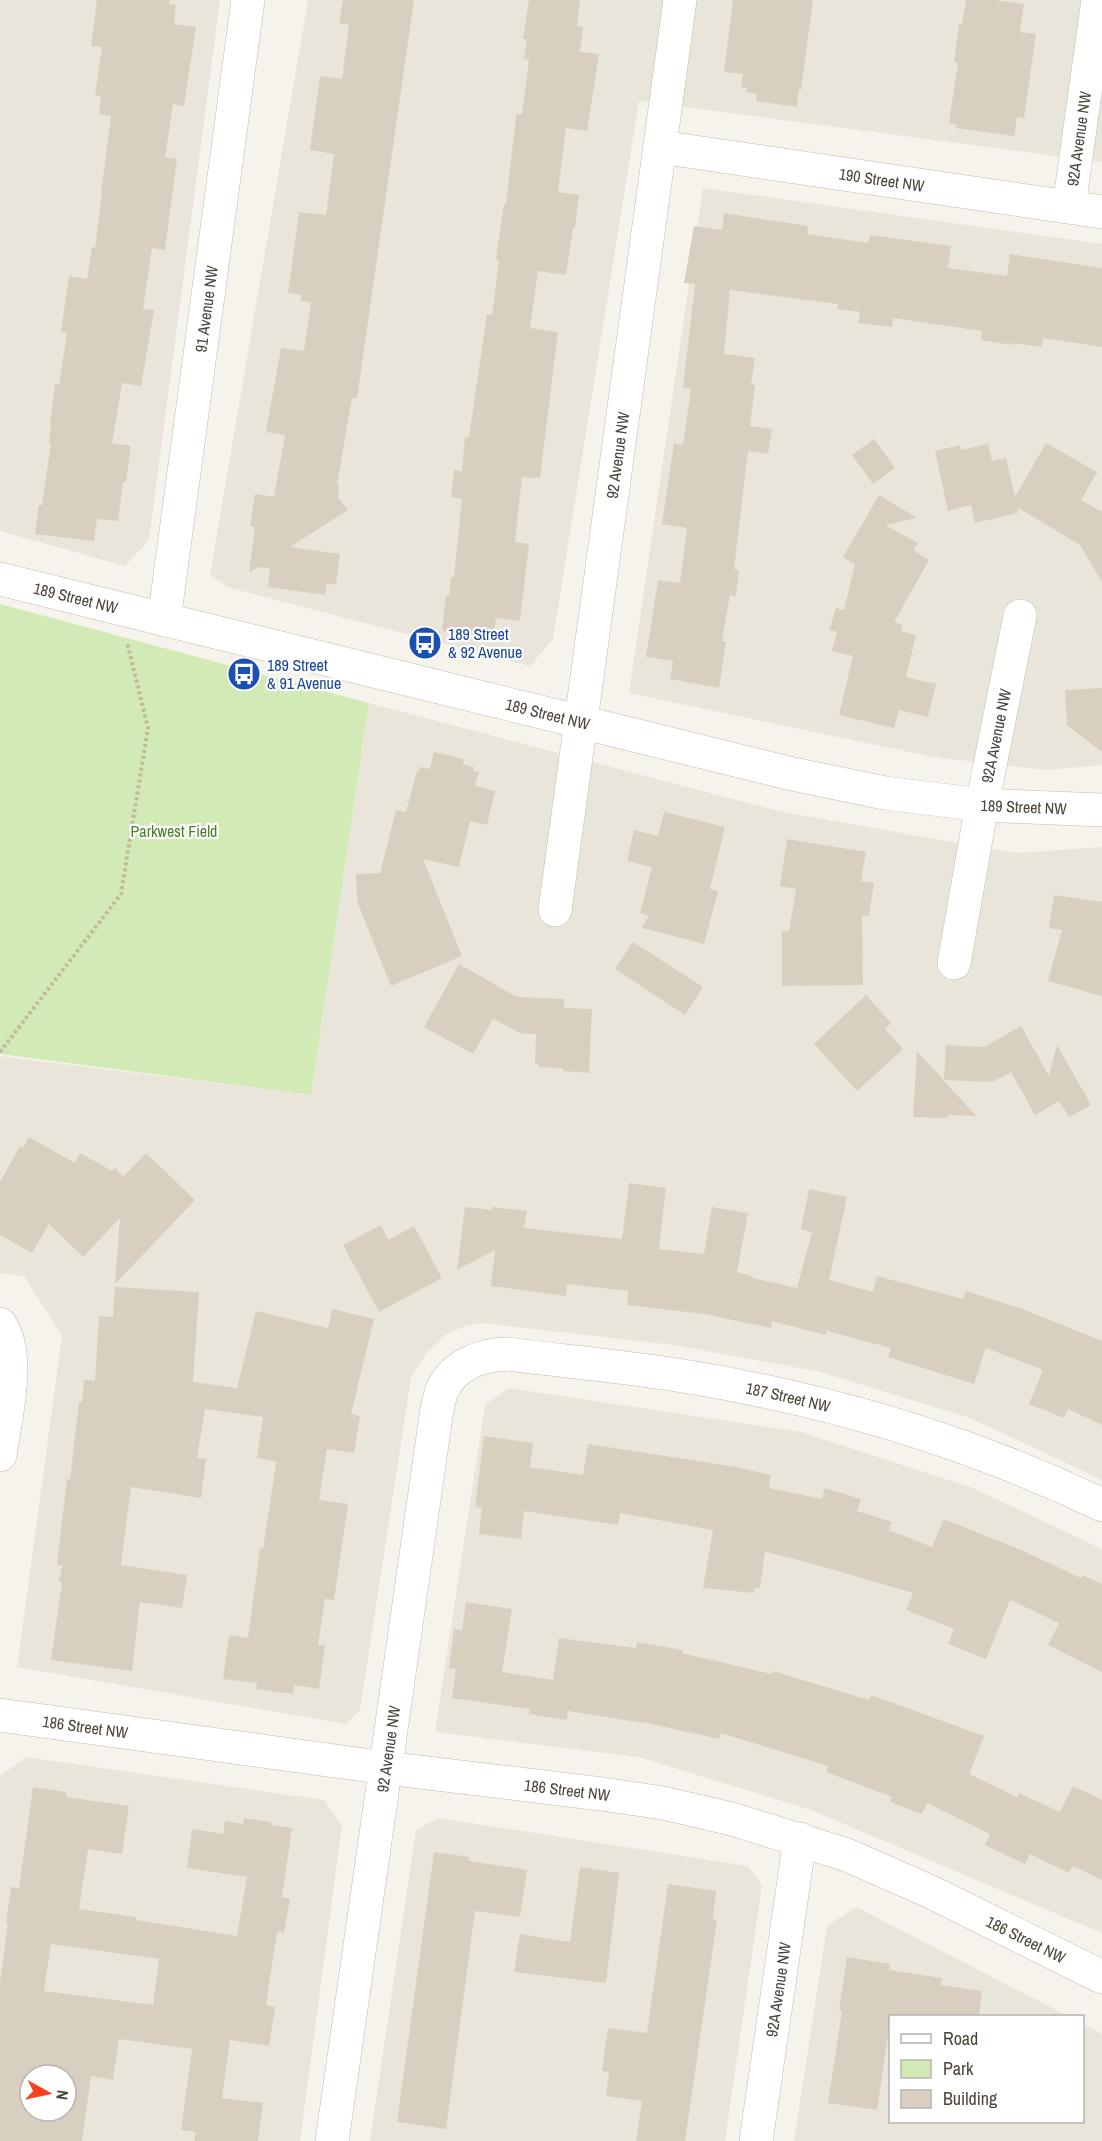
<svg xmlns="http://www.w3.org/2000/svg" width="1102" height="2141" viewBox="0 0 1102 2141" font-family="'Archivo Narrow',sans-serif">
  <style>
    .residential { fill: #eae5da; fill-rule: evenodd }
    .green { fill: #d2eab5 }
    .building { fill: #d8cfc1; fill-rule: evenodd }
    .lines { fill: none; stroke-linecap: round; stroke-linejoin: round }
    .minor-casing { stroke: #c2bbae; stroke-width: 34 }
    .path { stroke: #c4b79f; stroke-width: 4; stroke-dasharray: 3 3; stroke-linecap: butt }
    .minor { stroke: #fff; stroke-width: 33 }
    .labels { text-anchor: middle; stroke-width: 4.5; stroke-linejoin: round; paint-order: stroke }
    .street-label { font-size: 16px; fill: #4b4439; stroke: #fff }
    .transit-label { font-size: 16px; fill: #164399; stroke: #fff; text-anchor: start }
    .park-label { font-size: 16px; fill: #4a7f2a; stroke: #fff }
  </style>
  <rect width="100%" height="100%" fill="#f6f3ec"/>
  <!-- residential -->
  <g class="residential">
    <path d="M 0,0 L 220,0 L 149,540 L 125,566 L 0,531 Z"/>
    <path d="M 308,0 L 1102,0 L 1102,162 L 639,101 L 553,639 L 530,666 L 230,588 L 210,575 Z"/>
    <path d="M 703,188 L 1102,244 L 1102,765 L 1047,770 L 933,757 L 629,693 Z"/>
    <path d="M 369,703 L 778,811 L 1015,853 L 1102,847 L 1102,1480 L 970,1418 L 821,1372 L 673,1345 L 483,1323 L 465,1326 L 447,1334 L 427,1352 L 411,1378 L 360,1710 L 346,1724 L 17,1667 L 62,1336 L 24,1276 L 0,1273 L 0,1056 L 311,1095 Z"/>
    <path d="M 509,1388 L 801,1432 L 973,1488 L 1102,1549 L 1102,1933 L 811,1810 L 639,1757 L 435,1732 L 485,1405 Z"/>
    <path d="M 26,1757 L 324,1800 L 342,1825 L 300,2141 L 0,2141 L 0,1776 ZM 30,2075 L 66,2075 L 66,2111 L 30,2111 Z"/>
    <path d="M 438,1818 L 748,1866 L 762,1885 L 725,2141 L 370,2141 L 416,1830 Z"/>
    <path d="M 856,1907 L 1068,2016 L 890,2016 L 890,2122 L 1082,2122 L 1083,2024 L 1102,2034 L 1102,2141 L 794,2141 L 827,1926 Z"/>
  </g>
  <!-- green -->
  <path class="green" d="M 0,604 L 369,703 L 311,1095 L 0,1054 Z"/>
  <!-- building -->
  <g class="building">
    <path d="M 97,0 L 170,0 L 169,4 L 176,5 L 174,24 L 196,27 L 184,106 L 173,104 L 165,157 L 177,159 L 165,250 L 152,248 L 143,309 L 154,310 L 141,386 L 122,383 L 112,443 L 131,446 L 126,482 L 123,482 L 118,521 L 97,519 L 94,541 L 35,534 L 39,505 L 42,505 L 51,443 L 49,442 L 51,424 L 50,423 L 55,384 L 59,385 L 67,333 L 61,332 L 69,276 L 87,279 L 92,247 L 95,248 L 102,193 L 101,193 L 111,116 L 99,114 L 101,96 L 95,95 L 102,47 L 91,46 Z"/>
    <path d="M 343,0 L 414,0 L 357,398 L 352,398 L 337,485 L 339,485 L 338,498 L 348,510 L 290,547 L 340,554 L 336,585 L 327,583 L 325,595 L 268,587 L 270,569 L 258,567 L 249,573 L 255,527 L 250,526 L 255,494 L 274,497 L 285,435 L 266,432 L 281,348 L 304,351 L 311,302 L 300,301 L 302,295 L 288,293 L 299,212 L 326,215 L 334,154 L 310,150 L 320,76 L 342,79 L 349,25 L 339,23 Z"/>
    <path d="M 529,0 L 580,0 L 577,26 L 583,27 L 580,52 L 599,54 L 587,131 L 566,128 L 558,192 L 579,195 L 575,228 L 573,228 L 566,275 L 538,271 L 530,328 L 558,332 L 540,478 L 522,477 L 515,542 L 529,544 L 520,621 L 496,618 L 494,632 L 488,631 L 487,634 L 475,632 L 474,635 L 442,631 L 446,596 L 449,596 L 451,577 L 454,577 L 462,499 L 451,497 L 454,470 L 462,471 L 465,437 L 469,437 L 487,314 L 492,315 L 499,260 L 496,259 L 504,204 L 506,204 L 516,117 L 517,114 L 522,114 L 529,60 L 524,59 L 527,39 L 523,39 Z"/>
    <path d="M 733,0 L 813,0 L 801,90 L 799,89 L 797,107 L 756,101 L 757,94 L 746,92 L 747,88 L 741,87 L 743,74 L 724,72 Z"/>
    <path d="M 966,0 L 996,0 L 1024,4 L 1020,32 L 1036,34 L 1024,118 L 1017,117 L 1014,136 L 956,128 L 957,124 L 949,123 L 958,63 L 954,62 L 959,23 L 962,24 Z"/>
    <path d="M 724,213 L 808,226 L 807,234 L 868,243 L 870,235 L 951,246 L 948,268 L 1007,276 L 1010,254 L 1102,268 L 1102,347 L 1043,338 L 1042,347 L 1012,343 L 1012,345 L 981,340 L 982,331 L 893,318 L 892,327 L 858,323 L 860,312 L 837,309 L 838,304 L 730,290 L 724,354 L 755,358 L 751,384 L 755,385 L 750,426 L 772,429 L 768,454 L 748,451 L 734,569 L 739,570 L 736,596 L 730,595 L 722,641 L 726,642 L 719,688 L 670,679 L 673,661 L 646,657 L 658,580 L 680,583 L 687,528 L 662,524 L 674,443 L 683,445 L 691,389 L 683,388 L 695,284 L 684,283 L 694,226 L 722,230 Z"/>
    <path d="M 874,439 L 895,468 L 873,484 L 852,455 Z"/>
    <path d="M 1046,443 L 1097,472 L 1081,500 L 1102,512 L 1102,582 L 1080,545 L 1017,507 L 1018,513 L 975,523 L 971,505 L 948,511 L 935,451 L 960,445 L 961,450 L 988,444 L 992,461 L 1006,458 L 1015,497 Z"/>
    <path d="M 879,495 L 917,518 L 885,525 L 918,543 L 913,550 L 929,560 L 894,622 L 903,625 L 901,631 L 916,635 L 906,677 L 936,684 L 928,717 L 899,710 L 894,728 L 839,715 L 853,656 L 832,651 L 837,632 L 829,630 L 836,608 L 844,610 L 855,564 L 843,557 Z"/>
    <path d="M 1102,688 L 1102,752 L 1067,725 L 1065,690 Z"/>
    <path d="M 434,752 L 464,759 L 463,764 L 474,767 L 473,771 L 479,772 L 475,786 L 495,791 L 487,825 L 470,821 L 459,867 L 423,859 L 462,956 L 391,986 L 357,901 L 356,874 L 380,873 L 396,810 L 406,812 L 417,771 L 419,772 L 420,767 L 430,769 Z"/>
    <path d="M 664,812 L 725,827 L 710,889 L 718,891 L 704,944 L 642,928 L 649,916 L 640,913 L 652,867 L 627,861 L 634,830 L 658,836 Z"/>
    <path d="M 787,839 L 866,852 L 861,881 L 874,883 L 869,916 L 862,915 L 863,985 L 782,986 L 782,931 L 789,931 L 796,889 L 780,886 Z"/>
    <path d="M 1054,895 L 1102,902 L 1102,996 L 1048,981 L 1062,930 L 1049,928 Z"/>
    <path d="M 633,942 L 703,987 L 685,1015 L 615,969 Z"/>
    <path d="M 459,964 L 517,997 L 564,999 L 564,1008 L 592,1009 L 589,1073 L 563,1071 L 563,1068 L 539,1067 L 538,1064 L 535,1064 L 536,1034 L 522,1034 L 493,1019 L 473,1054 L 424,1027 Z"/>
    <path d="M 866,995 L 891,1023 L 885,1029 L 903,1049 L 857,1091 L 814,1044 Z"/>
    <path d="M 1021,1026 L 1049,1076 L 1057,1045 L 1091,1105 L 1069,1117 L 1059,1101 L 1035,1115 L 1011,1072 L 992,1082 L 944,1080 L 946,1045 L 984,1047 Z"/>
    <path d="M 917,1051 L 976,1116 L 948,1115 L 948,1118 L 913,1117 Z"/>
    <path d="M 29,1137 L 75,1163 L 80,1153 L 112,1171 L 115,1168 L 123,1177 L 146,1153 L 195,1200 L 115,1284 L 120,1218 L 83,1257 L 49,1224 L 32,1253 L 0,1235 L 0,1182 L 20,1146 L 23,1148 Z"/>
    <path d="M 629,1183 L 666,1188 L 659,1249 L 704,1254 L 712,1207 L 748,1213 L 737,1272 L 752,1276 L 752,1278 L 797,1288 L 812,1232 L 801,1229 L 809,1189 L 847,1197 L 829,1280 L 873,1292 L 877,1276 L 963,1299 L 966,1291 L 1022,1309 L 1102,1341 L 1102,1425 L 1068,1409 L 1064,1418 L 1029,1404 L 1043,1370 L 986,1348 L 974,1384 L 888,1357 L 891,1348 L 827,1331 L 826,1335 L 772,1321 L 771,1328 L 704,1314 L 627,1305 L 628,1291 L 567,1284 L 566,1296 L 491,1286 L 495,1250 L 457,1270 L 465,1207 L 492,1210 L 492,1207 L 527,1211 L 524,1228 L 622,1239 Z"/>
    <path d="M 381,1225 L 388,1240 L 414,1226 L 442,1278 L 379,1312 L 343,1245 Z"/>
    <path d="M 115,1287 L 199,1292 L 193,1382 L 237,1388 L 256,1311 L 328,1328 L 332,1309 L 374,1319 L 351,1414 L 360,1416 L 354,1453 L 327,1449 L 319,1500 L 348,1504 L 334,1600 L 325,1599 L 318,1645 L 325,1645 L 319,1689 L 294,1685 L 293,1694 L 256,1689 L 257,1683 L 223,1679 L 229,1635 L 248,1638 L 260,1548 L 263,1549 L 276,1463 L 275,1461 L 257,1458 L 263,1417 L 205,1409 L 197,1458 L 206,1459 L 201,1498 L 131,1487 L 121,1565 L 187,1575 L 182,1608 L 140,1602 L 132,1671 L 51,1660 L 62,1582 L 59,1582 L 62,1566 L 57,1565 L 67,1479 L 70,1480 L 79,1402 L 82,1402 L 84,1380 L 95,1381 L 99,1316 L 113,1317 Z"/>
    <path d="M 484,1436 L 533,1443 L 530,1467 L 583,1475 L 588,1444 L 736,1467 L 771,1475 L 769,1488 L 822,1499 L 825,1488 L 861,1499 L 857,1511 L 892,1522 L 889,1530 L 932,1547 L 944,1519 L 1021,1550 L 1081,1578 L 1083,1575 L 1102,1584 L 1102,1672 L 1048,1645 L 1059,1623 L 1010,1600 L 986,1659 L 948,1644 L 954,1629 L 906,1610 L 913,1593 L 803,1561 L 765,1552 L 760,1588 L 755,1588 L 754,1593 L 703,1588 L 713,1530 L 620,1513 L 618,1525 L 524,1511 L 521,1539 L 479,1534 L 482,1508 L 475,1507 Z"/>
    <path d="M 466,1602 L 512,1609 L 502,1672 L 553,1680 L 559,1638 L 636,1648 L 637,1642 L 683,1650 L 682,1653 L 772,1674 L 773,1671 L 869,1700 L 871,1695 L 984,1736 L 969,1774 L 1017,1797 L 1019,1793 L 1060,1812 L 1073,1786 L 1102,1800 L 1102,1880 L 1073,1866 L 1069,1873 L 1030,1854 L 1025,1864 L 985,1845 L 990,1834 L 927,1803 L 922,1814 L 890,1802 L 892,1797 L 826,1772 L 828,1766 L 721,1733 L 719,1739 L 643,1722 L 643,1723 L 568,1711 L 567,1720 L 529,1714 L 530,1709 L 452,1698 L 456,1669 L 449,1668 L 454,1629 L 462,1630 Z"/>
    <path d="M 33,1787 L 66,1792 L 66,1797 L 129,1806 L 122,1854 L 88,1849 L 79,1909 L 136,1917 L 136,1920 L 237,1936 L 247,1877 L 187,1868 L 192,1829 L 223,1834 L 225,1821 L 243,1824 L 244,1818 L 271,1822 L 271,1825 L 292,1828 L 282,1897 L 290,1899 L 284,1933 L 277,1932 L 266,2005 L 275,2007 L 269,2046 L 230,2040 L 222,2098 L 263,2103 L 258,2141 L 194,2141 L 196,2132 L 181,2130 L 192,2049 L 119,2039 L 113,2080 L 91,2076 L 82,2141 L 0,2141 L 0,1983 L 8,1923 L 6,1923 L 11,1887 L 19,1888 ZM 51,1944 L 159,1959 L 153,2005 L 44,1991 ZM 30,2075 L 66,2075 L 66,2111 L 30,2111 Z"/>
    <path d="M 434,1852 L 469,1857 L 469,1861 L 527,1870 L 520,1917 L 475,1911 L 446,2129 L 397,2122 Z"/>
    <path d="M 580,1867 L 619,1873 L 606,1983 L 514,1972 L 520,1934 L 570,1942 Z"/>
    <path d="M 668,1884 L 716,1891 L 713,1919 L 717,1920 L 685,2141 L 636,2141 L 642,2101 L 606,2096 L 609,2072 L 602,2071 L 608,2028 L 647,2033 Z"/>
    <path d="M 847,1957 L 890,1964 L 889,1970 L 942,1978 L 941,1985 L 982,1991 L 979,2016 L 891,2016 L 877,2110 L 828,2103 L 842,2011 L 839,2010 Z"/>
  </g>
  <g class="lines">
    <!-- minor casing -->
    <g class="minor-casing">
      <g id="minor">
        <path id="s1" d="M 660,147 L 1102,212"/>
        <path id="s2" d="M 1069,207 L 1098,0"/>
        <path id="s3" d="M 0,579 L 788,773 L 885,793 L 982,805 L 1102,810"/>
        <path id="s4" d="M 164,620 L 248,0"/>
        <path id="s5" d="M 555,910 L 680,0"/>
        <path id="s6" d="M 954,963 L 982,805 L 1020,616"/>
        <path d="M 0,1324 C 22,1356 5,1418 0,1455"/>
        <path id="s7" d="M 0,1715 L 386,1768 L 602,1794 L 663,1803 L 732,1819 L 847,1855 L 931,1892 L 1102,1977"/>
        <path id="s8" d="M 332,2141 L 437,1409 C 439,1403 440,1395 442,1390 C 454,1365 480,1355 506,1354 C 563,1361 621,1366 677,1375 C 823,1398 969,1441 1102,1505"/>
        <path id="s9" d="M 756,2141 L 800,1839"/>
      </g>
    </g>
    <!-- path -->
    <path class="path" d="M 0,1052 L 121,894 L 148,728 L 127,642"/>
    <!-- minor -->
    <use href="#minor" class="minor"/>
  </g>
  <!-- icons -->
  <defs>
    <g id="bus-disc" transform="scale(1.725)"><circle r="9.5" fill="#1a4fb4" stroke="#fff"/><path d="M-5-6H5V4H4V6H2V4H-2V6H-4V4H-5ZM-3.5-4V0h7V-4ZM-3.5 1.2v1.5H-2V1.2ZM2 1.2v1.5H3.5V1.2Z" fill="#fff"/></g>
  </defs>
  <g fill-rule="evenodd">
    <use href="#bus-disc" x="425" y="643"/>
    <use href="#bus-disc" x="244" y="674"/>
  </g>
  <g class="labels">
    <!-- street labels -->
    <g class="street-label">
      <text dy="6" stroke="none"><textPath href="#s2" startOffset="69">92A Avenue NW</textPath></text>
      <text dy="6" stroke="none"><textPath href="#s1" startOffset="224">190 Street NW</textPath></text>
      <text dy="6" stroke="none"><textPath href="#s4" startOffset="314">91 Avenue NW</textPath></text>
      <text dy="6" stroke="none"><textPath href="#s5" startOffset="459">92 Avenue NW</textPath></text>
      <text dy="6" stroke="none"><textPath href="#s3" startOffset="78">189 Street NW</textPath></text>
      <text dy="6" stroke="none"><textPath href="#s3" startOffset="564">189 Street NW</textPath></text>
      <text dy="6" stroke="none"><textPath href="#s6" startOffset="231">92A Avenue NW</textPath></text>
      <text dy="6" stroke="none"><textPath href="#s3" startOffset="1050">189 Street NW</textPath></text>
      <text dy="6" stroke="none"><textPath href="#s8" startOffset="1122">187 Street NW</textPath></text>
      <text dy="6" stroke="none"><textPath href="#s7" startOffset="86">186 Street NW</textPath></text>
      <text dy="6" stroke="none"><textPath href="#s8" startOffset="396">92 Avenue NW</textPath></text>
      <text dy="6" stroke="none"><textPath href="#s7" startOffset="572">186 Street NW</textPath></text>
      <text dy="6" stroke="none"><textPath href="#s7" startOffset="1058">186 Street NW</textPath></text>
      <text dy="6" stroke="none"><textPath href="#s9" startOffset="153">92A Avenue NW</textPath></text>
    </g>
    <!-- transit labels -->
    <g class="transit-label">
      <text x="448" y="640">189 Street<tspan x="448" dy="18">&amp; 92 Avenue</tspan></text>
      <text x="267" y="671">189 Street<tspan x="267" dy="18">&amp; 91 Avenue</tspan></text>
    </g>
    <!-- park labels -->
    <g class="park-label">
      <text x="174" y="837">Parkwest Field</text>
    </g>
  </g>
  <!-- legend -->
  <rect x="889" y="2015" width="195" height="108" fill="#ffffff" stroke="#b7b4b0" stroke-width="1.5"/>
  <rect x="901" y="2034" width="30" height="9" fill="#ffffff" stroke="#b7b4b0" stroke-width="1.5"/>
  <text x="943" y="2045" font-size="18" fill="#4b4439">Road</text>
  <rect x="901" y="2060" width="30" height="18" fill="#d2eab5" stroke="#b7b4b0" stroke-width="1.5"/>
  <text x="943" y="2075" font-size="18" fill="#4b4439">Park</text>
  <rect x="901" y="2090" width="30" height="18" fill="#d8cfc1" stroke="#b7b4b0" stroke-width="1.5"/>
  <text x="943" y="2105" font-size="18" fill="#4b4439">Building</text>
  <!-- north arrow -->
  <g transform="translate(48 2093) rotate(98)"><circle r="28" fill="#ffffff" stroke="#b7b4b0" stroke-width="1.5"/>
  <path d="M0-4.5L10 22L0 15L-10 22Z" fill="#fc3f1d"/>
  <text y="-9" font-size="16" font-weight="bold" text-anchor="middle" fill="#4b4439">N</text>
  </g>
</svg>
